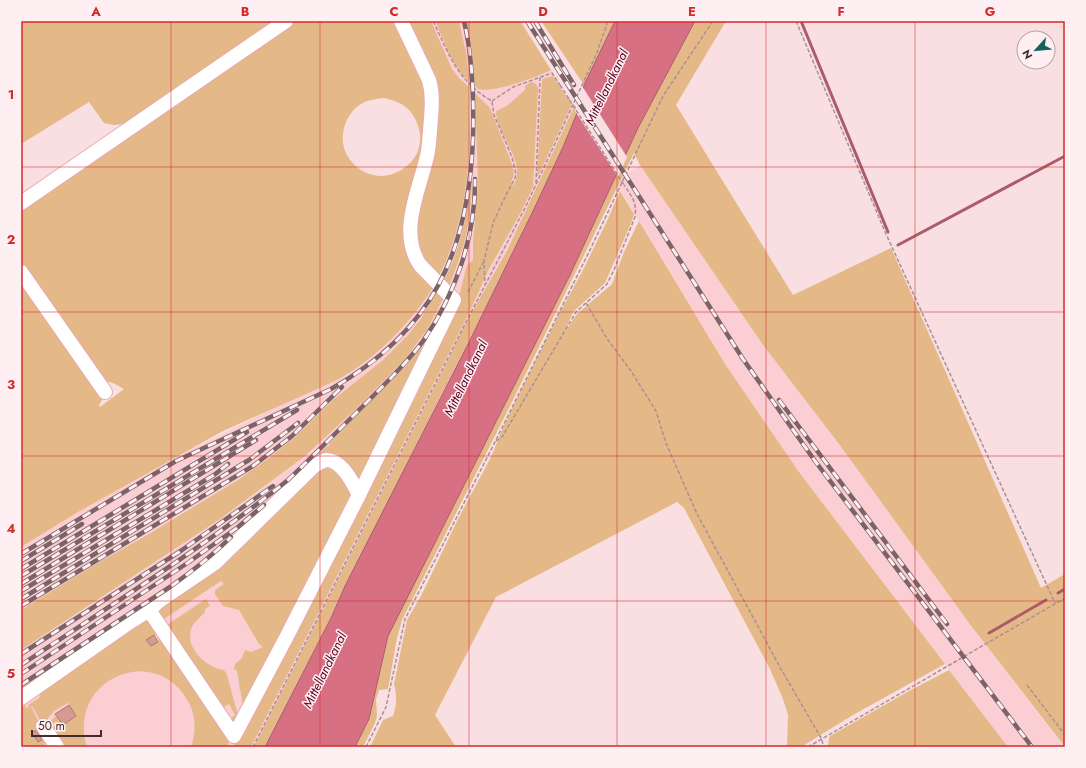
<svg xmlns="http://www.w3.org/2000/svg" width="1086" height="768" viewBox="0 0 1086 768" font-family="Jost,sans-serif">
  <style>
    .built { fill: #faced3 }
    .green { fill: #e5b987; fill-rule: evenodd }
    .water { fill: #d87083; stroke: #ab5b6a }
    .pier { fill: #f9dfe2 }
    .lines { fill: none; stroke-linecap: round; stroke-linejoin: round }
    .stream { stroke: #ab5b6a; stroke-width: 3 }
    .building { fill: #d59a90; stroke: #b0776e }
    .minor-casing { stroke: #e8aab3; stroke-width: 16 }
    .path { stroke: #a99094; stroke-width: 1.5; stroke-dasharray: 4 2; stroke-linecap: butt }
    .minor { stroke: #fff; stroke-width: 14 }
    .rail-casing { stroke: #7b6367; stroke-width: 4.5 }
    .rail { stroke: #fef0f2; stroke-width: 3; stroke-dasharray: 9; stroke-linecap: butt }
    .path-bridge { stroke: #a99094; stroke-width: 1.5; stroke-dasharray: 4 2; stroke-linecap: butt }
    .grid { fill: none; stroke: #d62828; stroke-width: 1; stroke-opacity: 0.55 }
    .labels { text-anchor: middle; stroke-width: 3; stroke-linejoin: round; paint-order: stroke }
    .water-label { font-size: 13px; font-style: italic; fill: #630023; stroke: #fef0f2 }
    .neatline { fill: none; stroke: #d62828; stroke-width: 1.5 }
    .grid-label { font-size: 13px; text-anchor: middle; font-weight: bold; fill: #d62828 }
  </style>
  <rect width="100%" height="100%" fill="#f9dfe2"/>
  <!-- built -->
  <g class="built">
    <path d="M 422,21 L 521,21 L 577,113 L 563,147 L 492,295 L 265,747 L 21,747 L 21,522 L 23,525 L 174,458 L 305,393 L 422,295 Z"/>
    <path d="M 640,165 L 763,345 L 839,444 L 972,627 L 1064,747 L 1008,747 L 799,472 L 728,369 L 615,181 Z"/>
  </g>
  <!-- green -->
  <g class="green">
    <path d="M 21,21 L 280,21 L 124,124 L 113,125 L 104,123 L 89,102 L 21,144 Z"/>
    <path d="M 290,21 L 398,21 L 430,99 L 409,227 L 435,284 C 414,320 373,362 335,381 L 223,431 L 78,512 L 21,547 L 21,526 L 22,525 L 21,522 L 21,276 L 103,398 L 99,405 L 100,407 L 124,389 L 113,383 L 101,380 L 21,264 L 21,209 ZM 384,98 C 393,100 402,103 408,109 C 422,123 425,148 411,162 C 392,182 362,181 347,155 C 338,139 344,117 358,106 C 366,100 375,99 384,98 Z"/>
    <path d="M 403,21 L 431,21 L 452,69 L 459,78 L 469,87 C 468,109 471,130 469,152 C 467,195 458,241 437,279 L 414,249 L 434,99 Z"/>
    <path d="M 435,21 L 459,21 L 467,57 L 469,81 C 452,67 444,40 435,21 Z"/>
    <path d="M 466,21 L 520,21 L 551,70 C 537,77 494,93 478,89 L 475,86 L 471,46 Z"/>
    <path d="M 541,21 L 615,21 L 584,85 Z"/>
    <path d="M 695,21 L 726,21 L 676,105 L 793,295 L 891,248 L 1041,588 L 1065,574 L 1065,747 L 972,627 L 839,444 L 763,345 L 640,165 L 634,153 L 510,406 L 402,620 L 397,638 L 388,689 L 379,690 L 376,699 L 377,716 L 375,723 L 363,747 L 355,747 L 369,719 L 388,636 L 570,275 L 638,128 Z"/>
    <path d="M 553,76 L 567,98 L 569,97 L 572,104 L 538,176 L 537,176 L 542,79 Z"/>
    <path d="M 532,82 L 536,84 L 538,88 L 533,187 L 521,212 L 488,271 L 469,313 L 251,747 L 233,747 L 261,692 L 243,707 L 237,671 L 234,669 L 235,664 L 242,658 L 245,650 L 251,652 L 261,648 L 262,646 L 259,644 L 239,610 L 223,606 L 215,594 L 215,590 L 224,584 L 221,581 L 161,621 L 157,615 L 158,607 L 175,593 L 326,447 L 330,445 L 329,444 L 410,361 L 436,324 L 459,296 L 467,265 L 473,260 L 473,243 L 478,183 L 475,93 L 490,108 L 492,113 L 512,164 L 514,174 L 511,183 L 513,186 C 528,162 496,135 496,111 L 507,106 L 525,90 C 525,85 527,84 532,82 Z"/>
    <path d="M 575,105 L 578,109 L 577,113 C 538,211 488,303 440,397 C 409,460 378,523 345,586 L 331,618 L 265,747 L 254,747 L 449,358 L 464,326 L 507,251 Z"/>
    <path d="M 472,169 C 472,190 471,211 467,231 C 463,251 455,270 448,289 L 441,285 C 462,250 468,209 472,169 Z"/>
    <path d="M 620,191 L 634,214 L 632,221 L 605,283 L 573,312 L 564,333 L 577,314 L 612,284 L 624,252 L 639,221 L 725,364 L 799,472 L 945,664 L 853,715 L 801,747 L 787,747 L 788,715 L 783,699 L 769,667 L 684,508 L 677,502 L 496,597 L 435,715 L 456,747 L 370,747 L 383,720 L 393,716 C 397,704 397,696 394,684 L 407,620 L 421,596 L 458,519 L 491,457 L 505,423 L 560,312 L 582,272 L 607,221 Z"/>
    <path d="M 438,290 L 445,295 L 428,328 L 406,358 L 358,407 L 305,456 L 220,519 L 21,650 L 21,610 L 96,564 L 149,534 L 238,480 L 269,458 L 295,437 L 333,400 L 383,360 L 407,336 L 420,320 Z"/>
    <path d="M 206,599 L 210,606 L 205,609 L 205,612 C 201,617 195,621 192,627 C 183,646 206,668 224,670 L 227,675 L 239,719 L 235,726 L 225,717 L 229,715 L 231,718 L 235,715 L 229,704 L 224,707 L 228,714 L 224,715 L 165,626 Z"/>
    <path d="M 150,619 L 157,634 L 146,640 L 151,646 L 159,641 L 157,636 L 162,633 L 229,738 L 228,747 L 191,747 C 196,733 196,718 190,705 C 160,641 66,676 87,747 L 60,747 L 53,730 L 54,727 L 57,725 L 55,723 L 50,725 L 48,723 L 56,716 L 63,725 L 76,716 L 68,703 L 54,711 L 44,723 L 41,722 L 32,706 L 31,706 L 39,723 L 39,728 L 32,733 L 38,742 L 45,737 L 50,741 L 42,746 L 43,747 L 21,747 L 21,708 L 25,705 L 26,708 L 29,707 L 28,705 L 39,698 L 40,695 L 38,693 L 138,620 Z"/>
    <path d="M 949,670 L 1008,747 L 828,747 L 829,739 L 830,736 L 909,691 Z"/>
  </g>
  <!-- water -->
  <path class="water" d="M 615,21 L 695,21 L 638,128 L 570,275 L 388,636 L 369,719 L 355,747 L 265,747 L 331,618 L 345,586 L 472,336 L 534,209 L 563,147 L 577,113 L 584,85 Z"/>
  <!-- pier -->
  <path class="pier" d="M 582,86 L 627,157 L 618,177 L 575,111 Z"/>
  <g class="lines">
    <!-- stream -->
    <g class="stream">
      <path d="M 801,21 L 888,232"/>
      <path d="M 898,245 L 1065,156"/>
      <path d="M 1058,593 L 1065,589"/>
      <path d="M 989,633 L 1046,600"/>
    </g>
  </g>
  <!-- building -->
  <g class="building">
    <path d="M 154,635 L 158,642 L 151,646 L 146,640 Z"/>
    <path d="M 69,705 L 76,716 L 63,725 L 55,714 Z"/>
    <path d="M 36,730 L 42,740 L 38,742 L 32,733 Z"/>
  </g>
  <g class="lines">
    <!-- minor casing -->
    <g class="minor-casing">
      <g id="minor">
        <path d="M 21,203 L 286,21"/>
        <path d="M 21,272 L 105,392"/>
        <path d="M 359,495 L 454,300 L 420,265 C 398,232 419,191 427,156 C 429,148 429,140 430,132 C 431,114 434,97 429,80 L 401,21"/>
        <path d="M 21,698 L 130,622 L 149,610 L 159,601 L 215,563 L 314,466 C 318,464 322,461 326,460 C 342,460 353,483 359,495 L 287,636 L 234,736 L 149,610"/>
        <path d="M 43,726 L 57,747"/>
      </g>
    </g>
    <!-- path -->
    <g class="path">
      <path d="M 433,21 C 449,54 458,82 492,101 L 494,115 L 512,157 L 516,174 L 515,178 L 506,195 L 493,223 L 484,261 L 485,284"/>
      <path d="M 796,21 L 886,234 L 1055,603"/>
      <path d="M 492,101 L 513,87 L 552,73 L 560,85"/>
      <path d="M 536,183 L 540,78"/>
      <path d="M 468,292 L 484,261"/>
      <path d="M 586,303 L 608,340 L 631,371 L 656,411 L 666,443 L 697,514 L 781,669 L 821,738 L 824,747"/>
      <path d="M 496,441 L 502,437 L 576,312 L 607,284 L 614,270 L 635,217 C 637,202 632,197 624,185"/>
      <path d="M 1027,685 L 1065,735"/>
      <path d="M 253,747 L 464,326 L 526,206 L 596,55 L 608,21"/>
      <path d="M 366,747 L 386,707 L 405,619 L 495,442 L 589,252 L 663,96 L 713,21"/>
      <path d="M 808,747 L 1065,598"/>
    </g>
    <!-- minor -->
    <use href="#minor" class="minor"/>
    <!-- rail casing -->
    <g class="rail-casing">
      <g id="rail">
        <path d="M 527,21 L 743,359 L 815,461 L 1032,747"/>
        <path d="M 535,21 L 574,85"/>
        <path d="M 779,400 L 947,624"/>
        <path d="M 21,554 L 176,461 L 331,389 C 433,331 468,253 473,139 C 474,99 473,59 464,21"/>
        <path d="M 21,561 L 82,524"/>
        <path d="M 21,569 L 247,432"/>
        <path d="M 21,576 L 297,410"/>
        <path d="M 21,584 L 256,440"/>
        <path d="M 21,591 L 214,475 L 228,464"/>
        <path d="M 21,599 L 249,460 L 298,423"/>
        <path d="M 21,606 L 253,466 L 292,436 L 342,387"/>
        <path d="M 21,654 L 182,550 L 273,486"/>
        <path d="M 21,665 C 111,605 203,548 288,480 C 314,455 340,429 365,404 C 385,384 406,364 423,341 C 455,295 476,236 475,179"/>
        <path d="M 21,674 L 189,562 L 238,527 L 264,505"/>
        <path d="M 21,685 L 170,587 C 191,572 212,556 231,537"/>
      </g>
    </g>
    <!-- rail -->
    <use href="#rail" class="rail"/>
    <!-- path-bridge -->
    <path class="path-bridge" d="M 560,85 L 624,185"/>
  </g>
  <!-- grid -->
  <path class="grid" d="M 171,21 L 171,747M 320,21 L 320,747M 469,21 L 469,747M 617,21 L 617,747M 766,21 L 766,747M 915,21 L 915,747M 21,167 L 1065,167M 21,312 L 1065,312M 21,456 L 1065,456M 21,601 L 1065,601"/>
  <g class="labels">
    <!-- water labels -->
    <g class="water-label">
      <text transform="translate(606 87) rotate(-64)" y="5">Mittellandkanal</text>
      <text transform="translate(465 378) rotate(-64)" y="5">Mittellandkanal</text>
      <text transform="translate(324 670) rotate(-64)" y="5">Mittellandkanal</text>
    </g>
  </g>
  <!-- border -->
  <rect width="1086" height="768" fill="none" stroke="#fef0f2" stroke-width="44"/>
  <!-- north arrow -->
  <g transform="translate(1036 50) rotate(243)"><circle r="19" fill="#fef0f2" stroke="#b3a1a4"/>
  <path d="M0-3L7 15L0 10L-7 15Z" fill="#14625e"/>
  <text y="-6" font-size="11" font-weight="bold" text-anchor="middle" fill="#422a2e">N</text>
  </g>
  <!-- scale -->
  <path d="M32 730v6h69v-6" fill="none" stroke="#422a2e" stroke-width="2"/>
  <text x="38" y="730" font-size="12" fill="#422a2e" stroke="#fef0f2" stroke-width="3" paint-order="stroke">50 m</text>
  <rect x="22" y="22" width="1042" height="724" class="neatline"/>
  <g class="grid-label">
    <text x="96" y="16">A</text>
    <text x="245" y="16">B</text>
    <text x="394" y="16">C</text>
    <text x="543" y="16">D</text>
    <text x="692" y="16">E</text>
    <text x="841" y="16">F</text>
    <text x="990" y="16">G</text>
    <text x="11" y="99">1</text>
    <text x="11" y="244">2</text>
    <text x="11" y="389">3</text>
    <text x="11" y="533">4</text>
    <text x="11" y="678">5</text>
  </g>
</svg>
